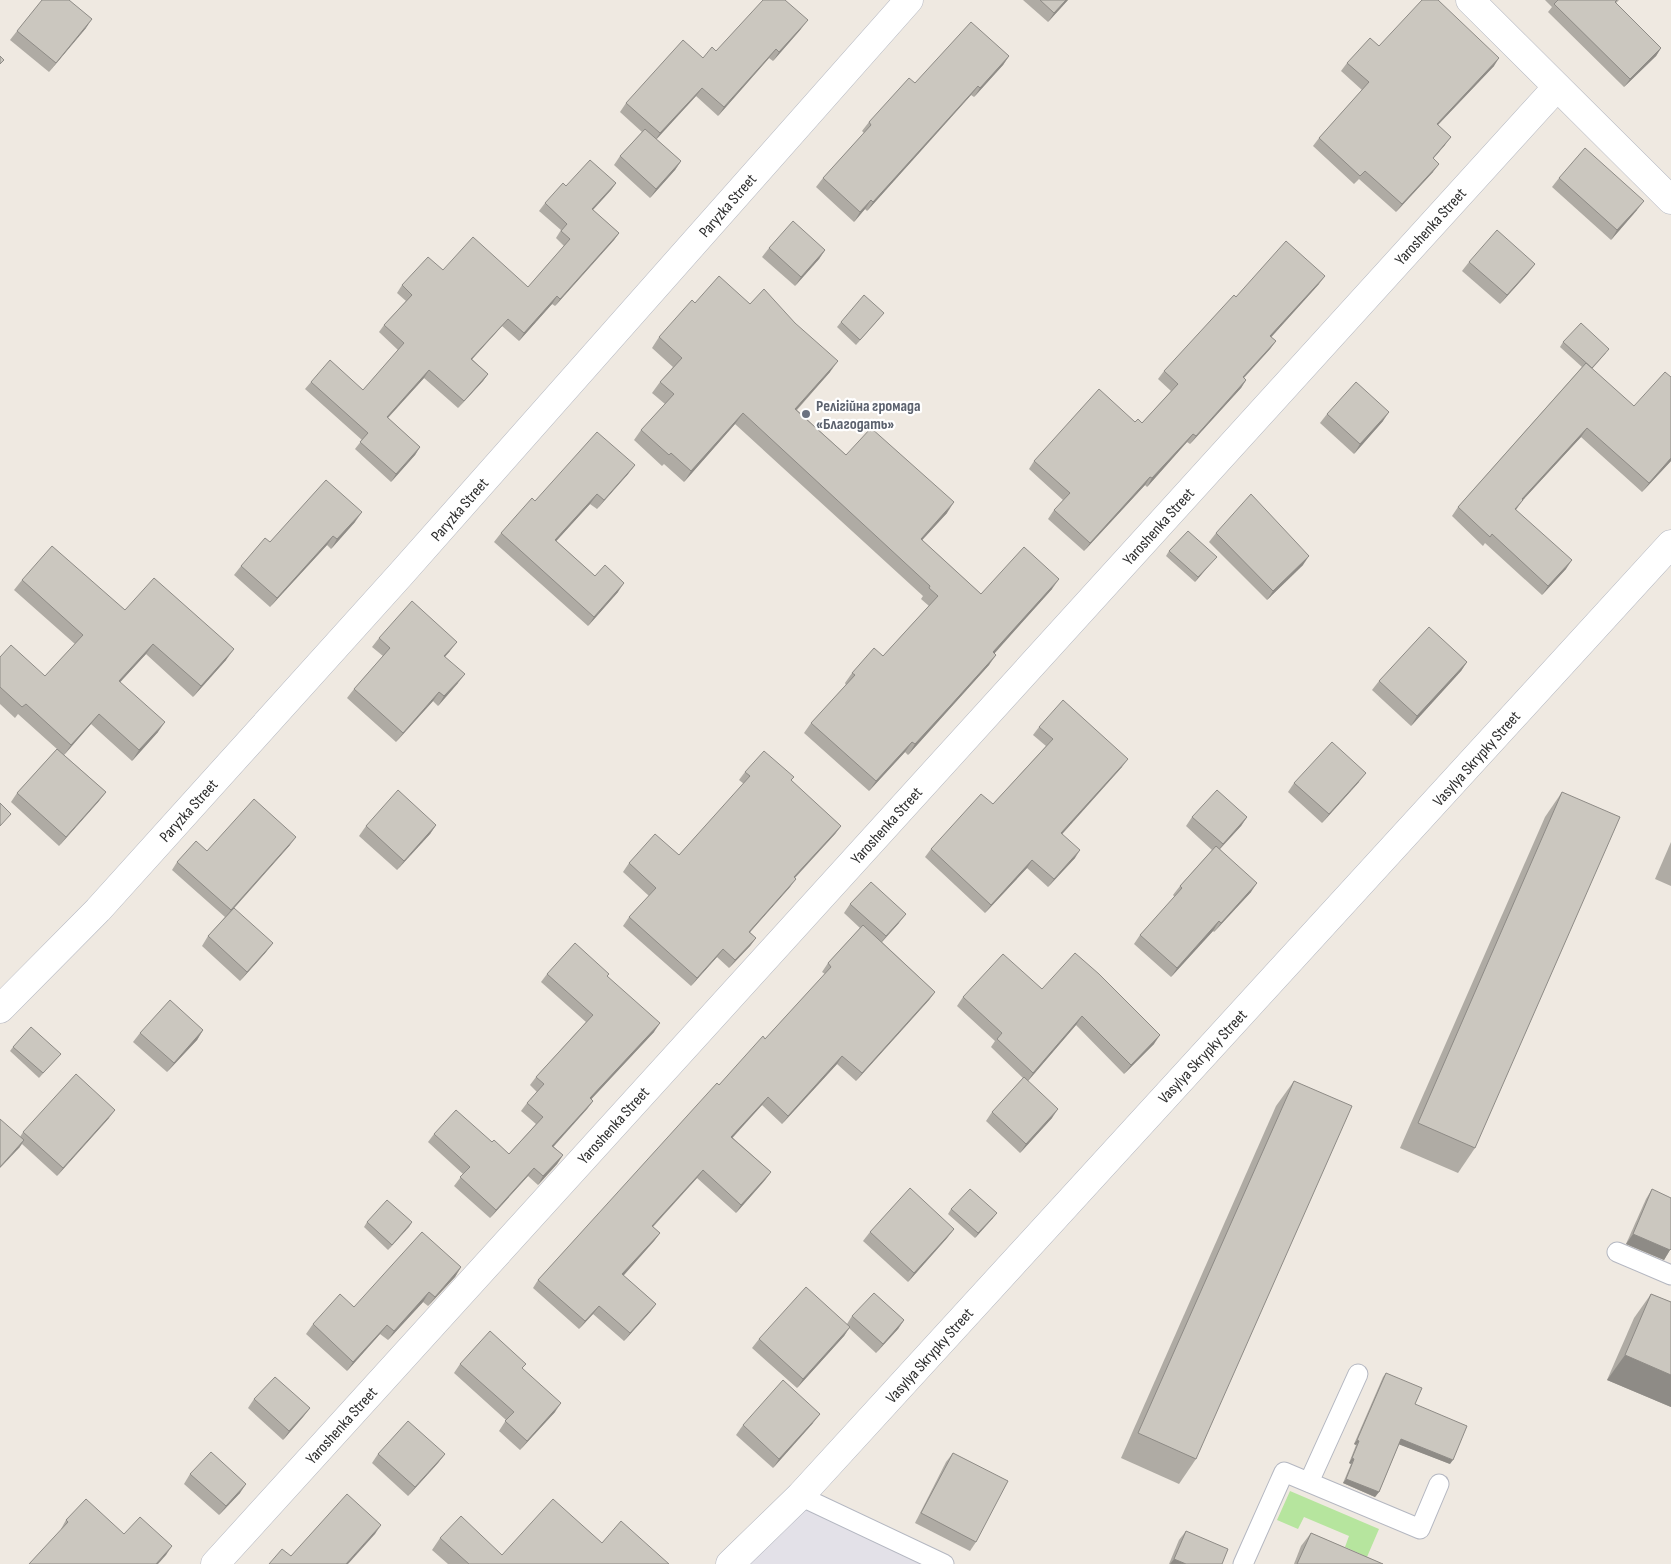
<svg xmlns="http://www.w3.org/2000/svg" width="1671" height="1564" viewBox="0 0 1671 1564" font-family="'Sofia Sans Condensed',sans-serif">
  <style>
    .industrial { fill: #e3e1e8 }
    .green { fill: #b6e59e }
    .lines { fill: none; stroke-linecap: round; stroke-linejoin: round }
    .lane-casing { stroke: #b4b7c1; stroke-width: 21 }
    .street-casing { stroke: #b4b7c1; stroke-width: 29 }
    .lane { stroke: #fff; stroke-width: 19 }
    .street { stroke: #fff; stroke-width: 28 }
    .wall { fill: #afaba4 }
    .shaded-wall { fill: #8e8b86 }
    .building { fill: #cbc7bf; stroke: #8e8b86 }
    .worship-dot { fill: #6b7280; stroke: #fff; stroke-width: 2 }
    .labels { text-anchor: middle; stroke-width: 4.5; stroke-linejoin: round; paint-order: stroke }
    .street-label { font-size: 16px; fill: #2e2e2e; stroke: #fff }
    .worship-label { font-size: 16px; font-weight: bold; fill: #5b616d; stroke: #fff; text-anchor: start }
  </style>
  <rect width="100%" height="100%" fill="#efe9e1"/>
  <!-- industrial -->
  <path class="industrial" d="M 800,1496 L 944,1564 L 730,1564 Z"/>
  <!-- green -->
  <path class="green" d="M 1290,1491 L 1379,1529 L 1367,1557 L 1345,1547 L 1349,1536 L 1304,1517 L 1298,1529 L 1277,1520 Z"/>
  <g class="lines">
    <!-- lane casing -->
    <g class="lane-casing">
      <g id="lane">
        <path d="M 1617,1252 L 1671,1275"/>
        <path d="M 1309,1482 L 1358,1374"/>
        <path d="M 800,1496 L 944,1564"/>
        <path d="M 1243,1564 L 1284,1472 L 1420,1529 L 1439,1484"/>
      </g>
    </g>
    <!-- street casing -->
    <g class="street-casing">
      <g id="street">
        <path d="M 1470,0 L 1671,200"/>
        <path d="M 0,1009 L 98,910 L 401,574 L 909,0"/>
        <path d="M 215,1564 L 1557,87"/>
        <path d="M 730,1564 L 800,1496 L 1671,544"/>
      </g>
    </g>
    <!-- lane -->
    <use href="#lane" class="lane"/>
    <!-- street -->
    <use href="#street" class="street"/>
  </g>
  <!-- wall -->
  <g class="wall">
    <path d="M 1023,0 L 1068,0 L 1048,22 Z"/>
    <path d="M 1545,0 L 1619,0 L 1616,3 L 1661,48 L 1656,56 L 1624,87 L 1548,12 L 1552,7 Z"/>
    <path d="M 86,28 L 49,72 L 10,40 L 17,31 Z"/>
    <path d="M 801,29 L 773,61 L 769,58 L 718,116 L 696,96 L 656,139 L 681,161 L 675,170 L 650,198 L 614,165 L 620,156 L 642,132 L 620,112 L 626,103 L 703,58 L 716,51 Z"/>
    <path d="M 1379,46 L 1494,66 L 1438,125 L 1445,145 L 1433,158 L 1433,172 L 1396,212 L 1359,179 L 1354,184 L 1313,146 L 1319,138 L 1362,90 L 1341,71 L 1347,63 Z"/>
    <path d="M 1009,56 L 1003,65 L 974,97 L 971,95 L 867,211 L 865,209 L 854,222 L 816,187 L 823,178 L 864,133 L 862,131 L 869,122 L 915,83 Z"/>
    <path d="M 1559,178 L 1637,210 L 1611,240 L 1552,187 Z"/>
    <path d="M 616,183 L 611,190 L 593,210 L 619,233 L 614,240 L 555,306 L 552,304 L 519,341 L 502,326 L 472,359 L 488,374 L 483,381 L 458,408 L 424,378 L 388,418 L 420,447 L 415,455 L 391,482 L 355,449 L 362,440 L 305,389 L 311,382 L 363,390 L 398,350 L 379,332 L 384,325 L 406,301 L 397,293 L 402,285 L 443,270 L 528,287 L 564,246 L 556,238 L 561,230 L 539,211 L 545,203 L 566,186 Z"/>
    <path d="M 769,248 L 825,250 L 819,259 L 795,286 L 762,257 Z"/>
    <path d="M 1469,262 L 1535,264 L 1528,273 L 1500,304 L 1462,271 Z"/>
    <path d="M 1319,284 L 1271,337 L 1276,341 L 1270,349 L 1244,378 L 1246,380 L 1241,388 L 1190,444 L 1187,442 L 1147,487 L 1145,485 L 1084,551 L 1048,519 L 1054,510 L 1063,500 L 1029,469 L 1034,461 L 1135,422 L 1142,423 L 1171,391 L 1158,379 L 1164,371 L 1236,297 Z"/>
    <path d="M 695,303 L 750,304 L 830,372 L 797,410 L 846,455 L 947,513 L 922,540 L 981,594 L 1052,589 L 994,653 L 989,665 L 908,755 L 905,752 L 869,791 L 804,733 L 811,723 L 846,685 L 845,683 L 852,673 L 883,656 L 929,606 L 921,599 L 923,596 L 735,424 L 684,482 L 664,464 L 662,466 L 634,440 L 641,430 L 665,404 L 652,393 L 660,382 L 673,367 L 652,348 L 659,337 Z"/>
    <path d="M 880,318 L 856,345 L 837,327 L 841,322 Z"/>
    <path d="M 1563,342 L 1606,353 L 1592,369 L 1671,461 L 1642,492 L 1581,437 L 1522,501 L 1516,510 L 1566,569 L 1542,595 L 1485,543 L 1483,546 L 1452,516 L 1458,507 L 1582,367 L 1560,347 Z"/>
    <path d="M 1327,414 L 1383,421 L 1354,454 L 1320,423 Z"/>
    <path d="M 635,465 L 628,474 L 597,509 L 590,504 L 556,541 L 595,576 L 618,592 L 588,626 L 494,542 L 501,533 L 535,501 Z"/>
    <path d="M 355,522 L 331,549 L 327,545 L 270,607 L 234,575 L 241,566 L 270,542 Z"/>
    <path d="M 1216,533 L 1303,565 L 1267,600 L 1209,542 Z"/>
    <path d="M 1169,551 L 1213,561 L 1195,582 L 1166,556 Z"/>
    <path d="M 22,580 L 125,610 L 226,660 L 193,697 L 146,654 L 120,682 L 158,732 L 132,761 L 91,724 L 64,755 L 106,792 L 99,801 L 59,846 L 11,802 L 17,793 L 57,749 L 18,714 L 15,718 L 0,704 L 0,657 L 45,676 L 75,644 L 14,590 Z"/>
    <path d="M 379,638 L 450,651 L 445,656 L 458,683 L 438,706 L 433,701 L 396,742 L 347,698 L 354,689 L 383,656 L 372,647 Z"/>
    <path d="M 1467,662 L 1461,671 L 1411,726 L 1372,690 L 1379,681 Z"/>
    <path d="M 1039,727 L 1122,767 L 1062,833 L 1075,858 L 1048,887 L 1027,868 L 985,913 L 925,857 L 931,849 L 993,804 L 1046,746 L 1033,735 Z"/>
    <path d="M 745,772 L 791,781 L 841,826 L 835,834 L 795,878 L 790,887 L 750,932 L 756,938 L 750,946 L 729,968 L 717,957 L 691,986 L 623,926 L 629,917 L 649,896 L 623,872 L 629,863 L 679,855 L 744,784 L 739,780 Z"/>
    <path d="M 1359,782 L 1322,823 L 1288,792 L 1294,783 Z"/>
    <path d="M 1562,792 L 1475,1148 L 1458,1173 L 1400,1148 L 1545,817 Z"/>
    <path d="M 1192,817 L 1247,817 L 1241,826 L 1220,849 L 1251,892 L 1214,932 L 1213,931 L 1171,977 L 1134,944 L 1140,935 L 1175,897 L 1173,895 L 1180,886 L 1212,850 L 1186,826 Z"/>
    <path d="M 436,825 L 430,834 L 397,870 L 359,836 L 366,826 Z"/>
    <path d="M 1671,842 L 1671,886 L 1655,879 Z"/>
    <path d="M 290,845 L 229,914 L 273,943 L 266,952 L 240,981 L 202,946 L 208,936 L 225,917 L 172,870 L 177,862 L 207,851 Z"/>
    <path d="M 850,904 L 899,923 L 882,942 L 935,992 L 929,1000 L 856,1081 L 837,1064 L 782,1124 L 762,1105 L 732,1137 L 771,1172 L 765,1180 L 736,1213 L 697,1178 L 653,1227 L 660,1233 L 654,1241 L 623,1275 L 656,1304 L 650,1312 L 624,1341 L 593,1314 L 579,1329 L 533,1288 L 538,1280 L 719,1085 L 765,1039 L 825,974 L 822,972 L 828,963 L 860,928 L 844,913 Z"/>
    <path d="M 547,974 L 607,976 L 654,1032 L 591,1099 L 593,1101 L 587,1109 L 553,1146 L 563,1155 L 557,1164 L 538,1185 L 528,1176 L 490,1218 L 454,1186 L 463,1174 L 428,1142 L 434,1134 L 492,1142 L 509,1154 L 536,1124 L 521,1111 L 527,1103 L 537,1092 L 530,1085 L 536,1077 L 586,1022 L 541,982 Z"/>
    <path d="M 1042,989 L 1154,1044 L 1124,1074 L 1076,1025 L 1028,1081 L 1052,1118 L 1020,1153 L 986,1121 L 992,1112 L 1023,1078 L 991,1047 L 995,1041 L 957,1006 L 963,997 Z"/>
    <path d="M 203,1030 L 197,1040 L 167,1072 L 133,1042 L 140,1033 Z"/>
    <path d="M 13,1047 L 57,1058 L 39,1078 L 10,1051 Z"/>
    <path d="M 1294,1081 L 1196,1459 L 1179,1484 L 1121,1458 L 1276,1106 Z"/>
    <path d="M 109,1118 L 57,1176 L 22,1144 L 19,1148 L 20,1137 L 23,1132 Z"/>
    <path d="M 1652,1189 L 1670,1250 L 1664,1260 L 1626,1244 L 1646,1199 Z"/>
    <path d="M 951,1209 L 993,1218 L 975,1238 L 948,1214 Z"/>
    <path d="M 367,1222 L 412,1222 L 388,1250 L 364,1227 Z"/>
    <path d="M 954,1229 L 947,1238 L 908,1282 L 863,1241 L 870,1232 Z"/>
    <path d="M 461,1267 L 455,1277 L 428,1306 L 423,1302 L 388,1340 L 380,1334 L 347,1371 L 306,1334 L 313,1324 L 354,1307 Z"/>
    <path d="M 1651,1294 L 1671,1302 L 1671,1407 L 1607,1380 L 1634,1318 Z"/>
    <path d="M 852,1316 L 904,1320 L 898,1329 L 876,1353 L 849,1328 L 844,1336 L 797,1388 L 752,1348 L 759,1339 L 847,1324 Z"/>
    <path d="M 460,1364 L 523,1369 L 555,1412 L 520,1450 L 499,1431 L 506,1420 L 454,1373 Z"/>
    <path d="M 1386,1373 L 1415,1404 L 1450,1464 L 1399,1444 L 1379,1492 L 1375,1497 L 1343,1483 L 1351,1464 L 1349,1463 L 1356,1445 L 1354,1444 L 1383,1377 Z"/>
    <path d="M 254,1399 L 310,1408 L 303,1417 L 283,1440 L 248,1408 Z"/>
    <path d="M 813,1423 L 773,1468 L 736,1435 L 743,1425 Z"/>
    <path d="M 953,1453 L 976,1542 L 970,1551 L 915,1523 L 946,1462 Z"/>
    <path d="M 378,1454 L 445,1454 L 438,1463 L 408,1496 L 372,1463 Z"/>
    <path d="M 190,1474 L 240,1493 L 219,1515 L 184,1484 Z"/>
    <path d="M 66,1520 L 124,1534 L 166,1555 L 61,1529 Z"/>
    <path d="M 1186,1531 L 1222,1564 L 1169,1564 L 1179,1540 Z"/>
    <path d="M 1311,1533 L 1383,1564 L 1294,1564 L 1301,1546 Z"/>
    <path d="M 440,1538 L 502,1555 L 602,1543 L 669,1564 L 448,1564 L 432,1550 Z"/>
  </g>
  <!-- shaded-wall -->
  <g class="shaded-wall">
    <path d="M 1066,0 L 1068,0 L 1048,22 L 1054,13 Z"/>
    <path d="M 92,19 L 86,28 L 49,72 L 56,63 Z"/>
    <path d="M 808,20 L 801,29 L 773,61 L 779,52 Z"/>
    <path d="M 1661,48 L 1656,56 L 1624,87 L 1630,79 Z"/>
    <path d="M 776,49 L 769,58 L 718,116 L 724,107 Z"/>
    <path d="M 1009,56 L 1003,65 L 974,97 L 980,88 Z"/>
    <path d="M 1499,58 L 1494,66 L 1431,132 L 1437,124 Z"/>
    <path d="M 978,86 L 971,95 L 867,211 L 873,202 Z"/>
    <path d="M 702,88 L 696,96 L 654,142 L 660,133 Z"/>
    <path d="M 1451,137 L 1445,145 L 1427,166 L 1433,158 Z"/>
    <path d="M 681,161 L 675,170 L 650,198 L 656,189 Z"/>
    <path d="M 1439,164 L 1433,172 L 1396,212 L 1402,204 Z"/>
    <path d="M 616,183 L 611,190 L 587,216 L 592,209 Z"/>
    <path d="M 871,200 L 865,209 L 854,222 L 860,212 Z"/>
    <path d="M 1644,201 L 1637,210 L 1611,240 L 1617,230 Z"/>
    <path d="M 619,233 L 614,240 L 555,306 L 560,299 Z"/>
    <path d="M 825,250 L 819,259 L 795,286 L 801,277 Z"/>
    <path d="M 1535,264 L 1528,273 L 1500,304 L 1507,295 Z"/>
    <path d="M 1325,276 L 1319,284 L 1265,344 L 1270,336 Z"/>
    <path d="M 557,296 L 552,304 L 519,341 L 524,333 Z"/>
    <path d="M 508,319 L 502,326 L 466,366 L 471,359 Z"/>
    <path d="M 1276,341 L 1270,349 L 1237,385 L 1243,377 Z"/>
    <path d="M 838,361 L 830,372 L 788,419 L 795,409 Z"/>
    <path d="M 429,370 L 424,378 L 382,424 L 387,417 Z"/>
    <path d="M 488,374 L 483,381 L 458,408 L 464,401 Z"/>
    <path d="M 1246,380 L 1241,388 L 1190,444 L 1196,436 Z"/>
    <path d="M 1389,412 L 1383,421 L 1354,454 L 1360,444 Z"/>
    <path d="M 743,413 L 735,424 L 684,482 L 691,471 Z"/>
    <path d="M 1587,428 L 1581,437 L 1522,501 L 1516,509 L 1509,518 L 1522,499 Z"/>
    <path d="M 1193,434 L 1187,442 L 1147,487 L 1152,478 Z"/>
    <path d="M 420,447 L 415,455 L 391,482 L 396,474 Z"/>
    <path d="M 1671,458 L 1671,461 L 1642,492 L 1649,483 Z"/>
    <path d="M 635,465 L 628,474 L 597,509 L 604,500 Z"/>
    <path d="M 1150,477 L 1145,485 L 1084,551 L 1090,543 Z"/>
    <path d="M 597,494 L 590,504 L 549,549 L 555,540 Z"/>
    <path d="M 954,502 L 947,513 L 913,550 L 921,539 Z"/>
    <path d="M 362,512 L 355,522 L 331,549 L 337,539 Z"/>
    <path d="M 333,536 L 327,545 L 270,607 L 277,598 Z"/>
    <path d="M 1309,556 L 1303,565 L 1267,600 L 1273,591 Z"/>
    <path d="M 1217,557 L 1213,561 L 1195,582 L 1198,577 Z"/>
    <path d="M 1572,560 L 1566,569 L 1542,595 L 1548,586 Z"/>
    <path d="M 1059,579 L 1052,589 L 986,663 L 993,652 Z"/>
    <path d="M 624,583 L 618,592 L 588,626 L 594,617 Z"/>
    <path d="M 457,642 L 450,651 L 438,665 L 444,656 Z"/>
    <path d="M 153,644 L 146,654 L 112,691 L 119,681 Z"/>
    <path d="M 234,649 L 226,660 L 193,697 L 201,686 Z"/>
    <path d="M 996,655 L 989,665 L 908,755 L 915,744 Z"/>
    <path d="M 1467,662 L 1461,671 L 1411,726 L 1417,716 Z"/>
    <path d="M 465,674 L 458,683 L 438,706 L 444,696 Z"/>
    <path d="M 439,692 L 433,701 L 396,742 L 403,733 Z"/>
    <path d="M 99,714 L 91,724 L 64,755 L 71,745 Z"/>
    <path d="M 165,722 L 158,732 L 132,761 L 139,750 Z"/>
    <path d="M 912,742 L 905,752 L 869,791 L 876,781 Z"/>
    <path d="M 1128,759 L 1122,767 L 1056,841 L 1061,833 Z"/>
    <path d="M 1366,773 L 1359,782 L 1322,823 L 1329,814 Z"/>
    <path d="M 106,792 L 99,801 L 59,846 L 66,837 Z"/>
    <path d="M 1247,817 L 1241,826 L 1216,853 L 1223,844 Z"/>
    <path d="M 436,825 L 430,834 L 397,870 L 404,861 Z"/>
    <path d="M 841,826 L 835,834 L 788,885 L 794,877 Z"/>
    <path d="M 296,837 L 290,845 L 225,918 L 231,910 Z"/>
    <path d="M 1080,850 L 1075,858 L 1048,887 L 1054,879 Z"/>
    <path d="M 1032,860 L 1027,868 L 985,913 L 991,905 Z"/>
    <path d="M 796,879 L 790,887 L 743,940 L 749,932 Z"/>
    <path d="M 1257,883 L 1251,892 L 1214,932 L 1221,923 Z"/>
    <path d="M 906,914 L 899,923 L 879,945 L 886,936 Z"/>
    <path d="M 1219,921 L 1213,931 L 1171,977 L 1177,968 Z"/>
    <path d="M 756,938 L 750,946 L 729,968 L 735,960 Z"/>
    <path d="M 273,943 L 266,952 L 240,981 L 247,972 Z"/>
    <path d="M 723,949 L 717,957 L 691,986 L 697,978 Z"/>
    <path d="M 935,992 L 929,1000 L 856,1081 L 862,1073 Z"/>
    <path d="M 1082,1016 L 1076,1025 L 1027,1082 L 1033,1073 Z"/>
    <path d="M 660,1023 L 654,1032 L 584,1107 L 590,1098 Z"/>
    <path d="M 203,1030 L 197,1040 L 167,1072 L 174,1063 Z"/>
    <path d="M 1160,1035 L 1154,1044 L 1124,1074 L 1131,1065 Z"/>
    <path d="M 842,1056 L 837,1064 L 782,1124 L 788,1116 Z"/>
    <path d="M 768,1097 L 762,1105 L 726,1145 L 731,1137 Z"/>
    <path d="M 593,1101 L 587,1109 L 547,1154 L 552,1146 Z"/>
    <path d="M 1058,1109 L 1052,1118 L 1020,1153 L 1026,1144 Z"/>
    <path d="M 115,1110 L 109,1118 L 57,1176 L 63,1168 Z"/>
    <path d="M 24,1140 L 19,1148 L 0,1168 L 0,1167 Z"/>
    <path d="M 563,1155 L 557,1164 L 538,1185 L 543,1176 Z"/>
    <path d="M 534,1168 L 528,1176 L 490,1218 L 496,1210 Z"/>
    <path d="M 703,1170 L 697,1178 L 646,1234 L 652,1226 Z"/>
    <path d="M 771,1172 L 765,1180 L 736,1213 L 741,1205 Z"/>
    <path d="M 997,1213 L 993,1218 L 975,1238 L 978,1233 Z"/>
    <path d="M 412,1222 L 409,1227 L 388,1250 L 392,1245 Z"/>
    <path d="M 954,1229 L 947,1238 L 908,1282 L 914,1273 Z"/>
    <path d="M 660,1233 L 654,1241 L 617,1283 L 622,1274 Z"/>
    <path d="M 1633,1234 L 1670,1250 L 1664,1260 L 1626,1244 Z"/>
    <path d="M 461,1267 L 455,1277 L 428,1306 L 435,1297 Z"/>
    <path d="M 429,1292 L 423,1302 L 388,1340 L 394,1331 Z"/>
    <path d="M 656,1304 L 650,1312 L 624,1341 L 630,1333 Z"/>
    <path d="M 599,1306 L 593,1314 L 579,1329 L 585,1321 Z"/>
    <path d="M 904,1320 L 898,1329 L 876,1353 L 883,1344 Z"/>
    <path d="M 387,1325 L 380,1334 L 347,1371 L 353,1362 Z"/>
    <path d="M 850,1327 L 844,1336 L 797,1388 L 803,1379 Z"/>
    <path d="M 1625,1355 L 1671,1375 L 1671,1407 L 1607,1380 Z"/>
    <path d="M 561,1403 L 555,1412 L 520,1450 L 527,1441 Z"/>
    <path d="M 310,1408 L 303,1417 L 283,1440 L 289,1431 Z"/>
    <path d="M 820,1414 L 813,1423 L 773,1468 L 779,1459 Z"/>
    <path d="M 1401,1439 L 1453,1460 L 1450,1464 L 1398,1444 Z"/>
    <path d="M 1357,1440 L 1359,1441 L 1356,1445 L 1354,1444 Z"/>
    <path d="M 445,1454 L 438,1463 L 408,1496 L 415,1487 Z"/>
    <path d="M 1352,1458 L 1354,1459 L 1351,1464 L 1349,1463 Z"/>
    <path d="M 1346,1479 L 1379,1492 L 1375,1497 L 1343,1483 Z"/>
    <path d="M 246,1484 L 240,1493 L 219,1515 L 226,1506 Z"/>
    <path d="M 381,1525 L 375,1534 L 348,1564 L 346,1564 Z"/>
    <path d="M 172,1546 L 166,1555 L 158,1564 L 156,1564 Z"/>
    <path d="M 1174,1559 L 1186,1564 L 1170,1564 Z"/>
  </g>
  <!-- building -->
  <g class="building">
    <path d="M 42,0 L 69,0 L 92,19 L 56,63 L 17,31 Z"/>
    <path d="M 763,0 L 785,0 L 808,20 L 779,52 L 776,49 L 724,107 L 702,88 L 660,133 L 626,103 L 683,40 L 703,58 L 712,47 L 716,51 Z"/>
    <path d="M 1040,0 L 1066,0 L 1054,13 Z"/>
    <path d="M 1422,0 L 1438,0 L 1499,58 L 1437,124 L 1451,137 L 1433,158 L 1439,164 L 1402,204 L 1365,171 L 1360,176 L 1319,138 L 1369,82 L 1347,63 L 1370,38 L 1379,46 Z"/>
    <path d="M 1558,0 L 1617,0 L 1615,2 L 1661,48 L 1630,79 L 1554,4 Z"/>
    <path d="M 971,22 L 1009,56 L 980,88 L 978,86 L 873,202 L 871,200 L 860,212 L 823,178 L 871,125 L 869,122 L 909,78 L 915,83 Z"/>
    <path d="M 0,56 L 4,60 L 0,64 Z"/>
    <path d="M 645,129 L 681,161 L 656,189 L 620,156 Z"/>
    <path d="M 1585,148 L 1644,201 L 1617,230 L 1559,178 Z"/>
    <path d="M 590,160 L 616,183 L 592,209 L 619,233 L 560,299 L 557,296 L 524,333 L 508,319 L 471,359 L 488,374 L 464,401 L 429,370 L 387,417 L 420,447 L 396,474 L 360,442 L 368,433 L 311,382 L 330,360 L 363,390 L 404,343 L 384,325 L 412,295 L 402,285 L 428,257 L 443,270 L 473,237 L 528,287 L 570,239 L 561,231 L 567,224 L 545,203 L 563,183 L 566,186 Z"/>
    <path d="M 793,221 L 825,250 L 801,277 L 769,248 Z"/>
    <path d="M 1497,230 L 1535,264 L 1507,295 L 1469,262 Z"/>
    <path d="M 1286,241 L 1325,276 L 1270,336 L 1276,341 L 1243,377 L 1246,380 L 1196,436 L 1193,434 L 1152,478 L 1150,477 L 1090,543 L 1054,510 L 1070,493 L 1034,461 L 1099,389 L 1135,422 L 1138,419 L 1142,423 L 1178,384 L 1164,371 L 1234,295 L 1236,297 Z"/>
    <path d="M 719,276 L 750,304 L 764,289 L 795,323 L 838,361 L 795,409 L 846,455 L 871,428 L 954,502 L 921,539 L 981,594 L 1024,547 L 1059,579 L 993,652 L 996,655 L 950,706 L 915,744 L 912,742 L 876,781 L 811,723 L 855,675 L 852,673 L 874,648 L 883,656 L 938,596 L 929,588 L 930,586 L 743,413 L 691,471 L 671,453 L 669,455 L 641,430 L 674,394 L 660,382 L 682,358 L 659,337 L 692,300 L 695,303 Z"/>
    <path d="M 864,295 L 884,313 L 860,340 L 841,322 Z"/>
    <path d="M 1581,323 L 1609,349 L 1592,368 L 1563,342 Z"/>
    <path d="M 1586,363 L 1634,406 L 1665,372 L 1671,377 L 1671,458 L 1649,483 L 1587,428 L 1522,499 L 1523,500 L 1515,509 L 1572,560 L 1548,586 L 1492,534 L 1490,537 L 1458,507 Z"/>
    <path d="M 1356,382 L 1389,412 L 1360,444 L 1327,414 Z"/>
    <path d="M 597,432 L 635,465 L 604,500 L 597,494 L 555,540 L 595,576 L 605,565 L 624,583 L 594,617 L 501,533 L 532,498 L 535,501 Z"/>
    <path d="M 326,480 L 362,512 L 337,539 L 333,536 L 277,598 L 241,566 L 265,538 L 270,542 Z"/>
    <path d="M 1251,494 L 1309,556 L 1273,591 L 1216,533 Z"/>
    <path d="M 1188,531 L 1217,557 L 1198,577 L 1169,551 Z"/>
    <path d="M 52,546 L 125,610 L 154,578 L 234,649 L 201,686 L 153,644 L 119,681 L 165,722 L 139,750 L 99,714 L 71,745 L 26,704 L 22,707 L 0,687 L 0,657 L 11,645 L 45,676 L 83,635 L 22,580 Z"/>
    <path d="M 412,601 L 457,642 L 444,656 L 465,674 L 444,696 L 439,692 L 403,733 L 354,689 L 390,648 L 379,638 Z"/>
    <path d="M 1429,627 L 1467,662 L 1417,716 L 1379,681 Z"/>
    <path d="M 1063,700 L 1128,759 L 1061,833 L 1080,850 L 1054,879 L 1032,860 L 991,905 L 931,849 L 981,794 L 993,804 L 1053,739 L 1039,727 Z"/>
    <path d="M 1332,742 L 1366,773 L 1329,814 L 1294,783 Z"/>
    <path d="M 57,749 L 106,792 L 66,837 L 17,793 Z"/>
    <path d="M 764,751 L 794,777 L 791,780 L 841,826 L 794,877 L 796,879 L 749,932 L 756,938 L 735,960 L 723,949 L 697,978 L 629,917 L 656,888 L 629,863 L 655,834 L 679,855 L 750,776 L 745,772 Z"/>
    <path d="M 398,790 L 436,825 L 404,861 L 366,826 Z"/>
    <path d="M 1217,790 L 1247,817 L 1223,844 L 1192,817 Z"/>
    <path d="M 1562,792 L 1620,817 L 1475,1148 L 1418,1123 Z"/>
    <path d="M 254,799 L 296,837 L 231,910 L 177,862 L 196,841 L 207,851 Z"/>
    <path d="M 0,803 L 11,814 L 0,826 Z"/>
    <path d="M 1216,846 L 1257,883 L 1221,923 L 1219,921 L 1177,968 L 1140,935 L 1182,888 L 1180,886 Z"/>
    <path d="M 871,882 L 906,914 L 886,936 L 850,904 Z"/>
    <path d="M 234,908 L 273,943 L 247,972 L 208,936 Z"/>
    <path d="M 863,925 L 935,992 L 862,1073 L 842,1056 L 788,1116 L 768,1097 L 731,1137 L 771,1172 L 741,1205 L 703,1170 L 652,1226 L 660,1233 L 622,1274 L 656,1304 L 630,1333 L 599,1306 L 585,1321 L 538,1280 L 717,1083 L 719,1085 L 763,1036 L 765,1039 L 831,967 L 828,963 Z"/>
    <path d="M 575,943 L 609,974 L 607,976 L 660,1023 L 590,1098 L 593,1101 L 552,1146 L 563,1155 L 543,1176 L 534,1168 L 496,1210 L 460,1177 L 470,1167 L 434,1134 L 456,1110 L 492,1142 L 494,1140 L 509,1154 L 543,1117 L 527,1103 L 544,1084 L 536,1077 L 593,1015 L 547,974 Z"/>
    <path d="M 1075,953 L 1099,974 L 1160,1035 L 1131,1065 L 1082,1016 L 1033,1073 L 997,1039 L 1002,1033 L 963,997 L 1003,954 L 1042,989 Z"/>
    <path d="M 170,1000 L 203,1030 L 174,1063 L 140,1033 Z"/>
    <path d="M 31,1027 L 61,1054 L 43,1073 L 13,1047 Z"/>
    <path d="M 76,1074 L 115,1110 L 63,1168 L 23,1132 Z"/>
    <path d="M 1024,1077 L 1058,1109 L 1026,1144 L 992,1112 Z"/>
    <path d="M 1294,1081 L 1352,1106 L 1196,1459 L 1138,1433 Z"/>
    <path d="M 0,1119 L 24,1140 L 0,1167 Z"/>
    <path d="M 910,1188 L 954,1229 L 914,1273 L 870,1232 Z"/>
    <path d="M 970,1189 L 997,1213 L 978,1233 L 951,1209 Z"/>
    <path d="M 1652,1189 L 1671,1198 L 1671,1249 L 1670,1250 L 1633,1234 Z"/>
    <path d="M 387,1200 L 412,1222 L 392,1245 L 367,1222 Z"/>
    <path d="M 422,1232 L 461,1267 L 435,1297 L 429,1292 L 394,1331 L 387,1325 L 353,1362 L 313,1324 L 340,1294 L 354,1307 Z"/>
    <path d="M 806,1287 L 850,1327 L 803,1379 L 759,1339 Z"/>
    <path d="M 874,1293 L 904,1320 L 883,1344 L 852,1316 Z"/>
    <path d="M 1651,1294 L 1671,1302 L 1671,1375 L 1625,1355 Z"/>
    <path d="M 490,1331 L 526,1364 L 522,1368 L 561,1403 L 527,1441 L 505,1421 L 514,1412 L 460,1364 Z"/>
    <path d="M 1386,1373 L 1422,1388 L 1415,1404 L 1467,1426 L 1453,1460 L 1401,1439 L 1379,1492 L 1346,1479 L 1354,1459 L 1352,1458 L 1359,1441 L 1357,1440 Z"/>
    <path d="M 275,1377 L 310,1408 L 289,1431 L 254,1399 Z"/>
    <path d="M 783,1380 L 820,1414 L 779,1459 L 743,1425 Z"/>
    <path d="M 408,1421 L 445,1454 L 415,1487 L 378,1454 Z"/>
    <path d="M 211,1452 L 246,1484 L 226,1506 L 190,1474 Z"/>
    <path d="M 953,1453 L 1008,1481 L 976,1542 L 921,1513 Z"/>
    <path d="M 347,1494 L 381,1525 L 346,1564 L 269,1564 L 282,1549 L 291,1556 Z"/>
    <path d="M 86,1499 L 124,1534 L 140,1517 L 172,1546 L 156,1564 L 29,1564 L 68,1522 L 66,1520 Z"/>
    <path d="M 553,1499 L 602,1543 L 621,1521 L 669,1564 L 469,1564 L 440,1538 L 461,1516 L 502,1555 Z"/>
    <path d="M 1186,1531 L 1228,1549 L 1222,1564 L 1186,1564 L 1174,1559 Z"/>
    <path d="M 1311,1533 L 1383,1564 L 1297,1564 Z"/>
  </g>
  <!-- markers -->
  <circle class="worship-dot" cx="806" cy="414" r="5"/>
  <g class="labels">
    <!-- street labels -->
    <g class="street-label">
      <text transform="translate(727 205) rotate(-49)" y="6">Paryzka Street</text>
      <text transform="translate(1430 226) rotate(-48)" y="6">Yaroshenka Street</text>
      <text transform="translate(459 509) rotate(-49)" y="6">Paryzka Street</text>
      <text transform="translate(1158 526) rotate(-48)" y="6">Yaroshenka Street</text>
      <text transform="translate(1476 758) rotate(-48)" y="6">Vasylya Skrypky Street</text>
      <text transform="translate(188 810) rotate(-48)" y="6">Paryzka Street</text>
      <text transform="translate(886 825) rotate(-48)" y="6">Yaroshenka Street</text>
      <text transform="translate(1202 1056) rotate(-47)" y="6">Vasylya Skrypky Street</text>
      <text transform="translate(613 1125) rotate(-48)" y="6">Yaroshenka Street</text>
      <text transform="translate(929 1355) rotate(-48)" y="6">Vasylya Skrypky Street</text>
      <text transform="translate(341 1425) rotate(-48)" y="6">Yaroshenka Street</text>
    </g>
    <!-- worship labels -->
    <g class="worship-label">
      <text x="816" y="411">Релігійна громада<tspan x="816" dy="18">«Благодать»</tspan></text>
    </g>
  </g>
</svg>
